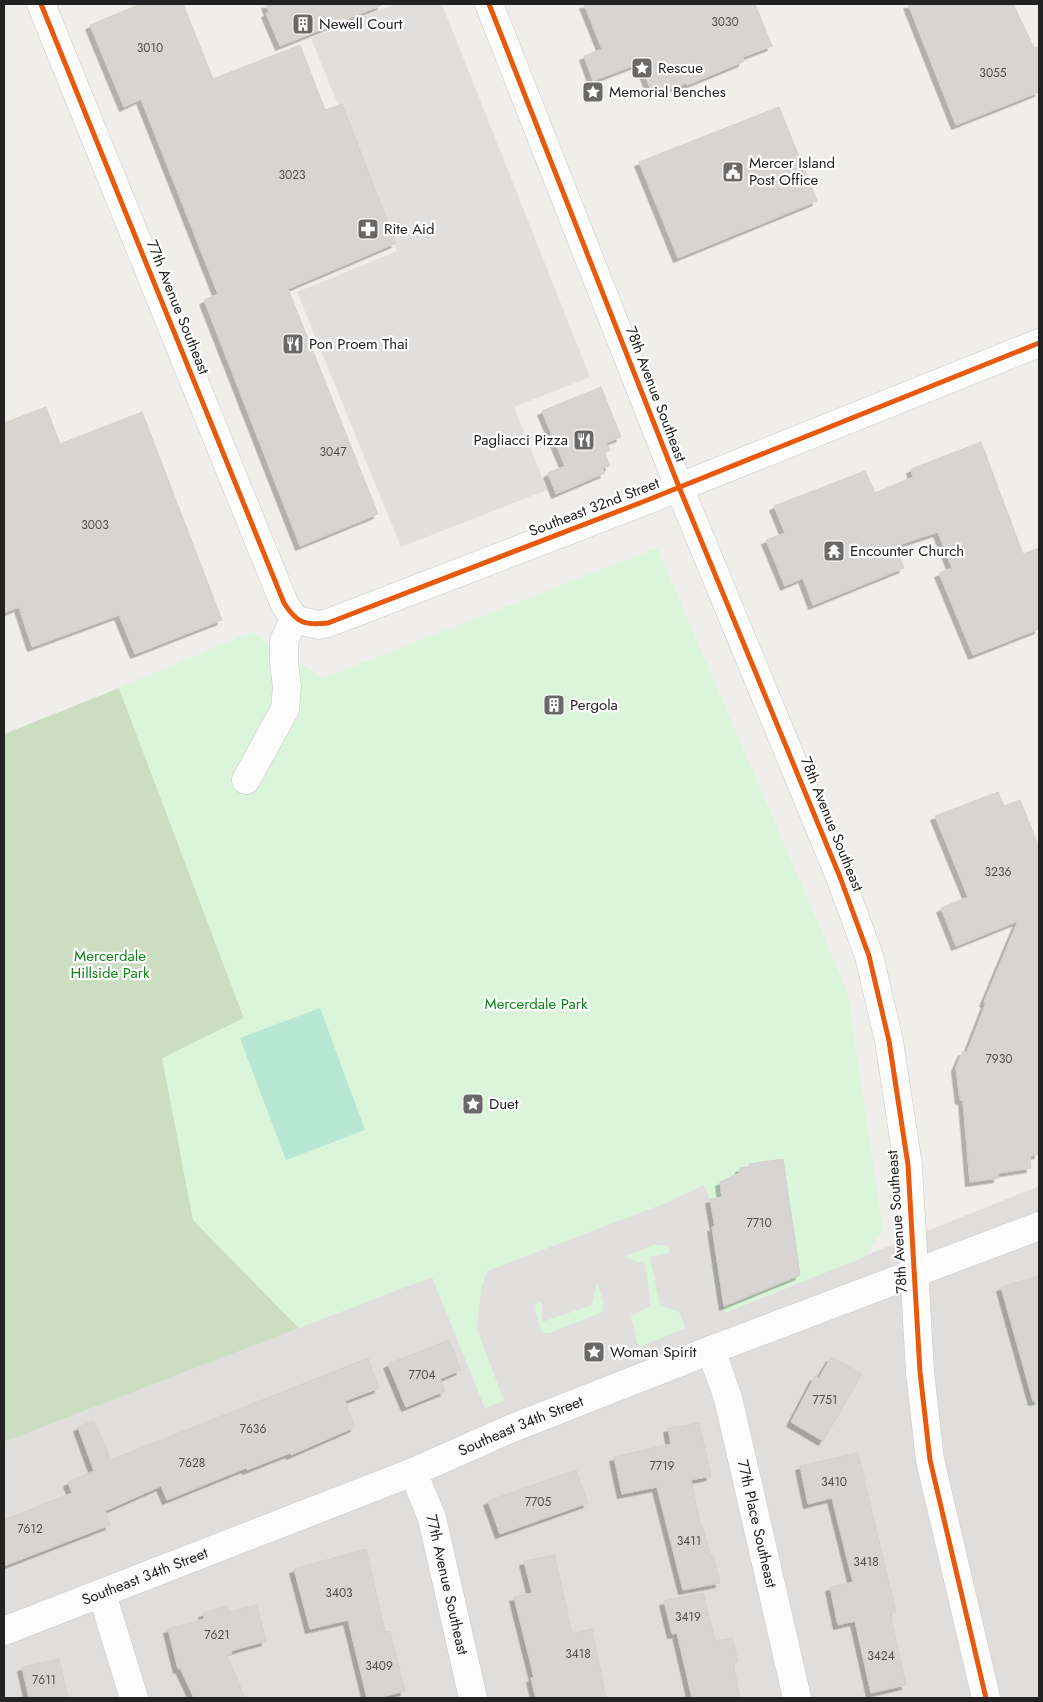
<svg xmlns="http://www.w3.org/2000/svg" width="1043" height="1702" viewBox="0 0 1043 1702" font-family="Jost,sans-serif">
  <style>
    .residential { fill: #dfdedc }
    .forest { fill: #cbdec1 }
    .park { fill: #daf5da }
    .pitch { fill: #b7e6d2 }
    .parking { fill: #e0dfde; fill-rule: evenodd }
    .building { fill: #d7d4d2; stroke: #d3d0cc; filter: url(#shadow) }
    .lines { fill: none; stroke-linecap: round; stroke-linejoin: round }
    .minor-casing { stroke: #c9c8c7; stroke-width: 29 }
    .minor { stroke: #fdfcfc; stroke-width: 28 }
    .cycleway-casing { stroke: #fff; stroke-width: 8 }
    .cycleway { stroke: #e8590c; stroke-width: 5 }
    .labels { text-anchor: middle; stroke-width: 4.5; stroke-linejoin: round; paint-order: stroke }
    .number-label { font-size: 12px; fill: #4f4e4e }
    .poi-label { font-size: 15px; fill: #222; stroke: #fff; text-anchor: start }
    .street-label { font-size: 15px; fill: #222; stroke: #fff }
    .park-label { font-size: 15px; fill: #0c8416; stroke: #fff }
  </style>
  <defs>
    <filter id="shadow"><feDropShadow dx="-4.5" dy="4.5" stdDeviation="0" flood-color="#0004"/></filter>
  </defs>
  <rect width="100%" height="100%" fill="#f0eeeb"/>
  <!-- residential -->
  <path class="residential" d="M 1039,1186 L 1039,1698 L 4,1698 L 4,1442 L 432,1276 L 485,1408 Z"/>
  <!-- forest -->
  <path class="forest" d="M 119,688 L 244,1018 L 193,1220 L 299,1328 L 4,1442 L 4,734 Z"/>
  <!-- park -->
  <path class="park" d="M 657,548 L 847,991 L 883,1229 L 865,1257 L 485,1408 L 432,1277 L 299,1328 L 193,1220 L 162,1058 L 244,1018 L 119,688 L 251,632 L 323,678 Z"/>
  <!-- pitch -->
  <path class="pitch" d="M 320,1008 L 365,1130 L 286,1160 L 240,1038 Z"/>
  <!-- parking -->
  <g class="parking">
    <path d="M 395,4 L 442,4 L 590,377 L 514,407 L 547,490 L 401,547 L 297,292 L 397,251 L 311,38 Z"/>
    <path d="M 704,1185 L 710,1199 L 715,1227 L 712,1228 L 726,1322 L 507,1409 L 477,1329 L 481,1290 L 487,1271 L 666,1203 ZM 653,1245 L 668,1245 L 670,1250 L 667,1254 L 650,1257 L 660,1305 L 679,1312 L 687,1332 L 682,1338 L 643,1352 L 637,1342 L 631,1316 L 651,1306 L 645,1264 L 624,1257 ZM 597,1282 L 603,1301 L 603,1310 L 600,1313 L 549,1333 L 544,1333 L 540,1329 L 535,1308 L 538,1301 L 542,1303 L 542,1322 L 592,1305 Z"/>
  </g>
  <!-- building -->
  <g class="building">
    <path d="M 141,4 L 183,4 L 213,79 L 300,45 L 325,110 L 342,104 L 396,243 L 288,289 L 378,514 L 300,546 L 204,300 L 218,294 L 141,99 L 124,107 L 90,25 Z"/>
    <path d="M 266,4 L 382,4 L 382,5 L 280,46 L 266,13 L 269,12 Z"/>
    <path d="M 584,4 L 755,4 L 772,46 L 743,57 L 743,62 L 687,85 L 686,83 L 653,95 L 640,63 L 593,81 L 584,56 L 602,49 Z"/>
    <path d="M 908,4 L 1013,4 L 1034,48 L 1039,46 L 1039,92 L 956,125 Z"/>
    <path d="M 779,107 L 817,201 L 678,258 L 639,162 Z"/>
    <path d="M 601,387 L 621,437 L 606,443 L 610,450 L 605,453 L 610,466 L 602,468 L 605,473 L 556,494 L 548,473 L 565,466 L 542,411 Z"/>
    <path d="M 46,407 L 60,444 L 142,412 L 222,620 L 135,654 L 119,615 L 32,647 L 19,607 L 4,613 L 4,423 Z"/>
    <path d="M 981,442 L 1023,554 L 1039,548 L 1039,629 L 973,655 L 939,573 L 952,568 L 938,532 L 895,546 L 904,568 L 813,605 L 803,578 L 785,586 L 766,540 L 785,533 L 774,506 L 865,471 L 875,493 L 913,477 L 911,469 Z"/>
    <path d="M 998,792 L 1004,806 L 1020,800 L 1039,847 L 1039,1154 L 1030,1156 L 1031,1168 L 998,1173 L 998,1178 L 970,1182 L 963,1100 L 960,1100 L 956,1067 L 963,1051 L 967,1052 L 986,1003 L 984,1002 L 1018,921 L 956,946 L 941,908 L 968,897 L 935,816 Z"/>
    <path d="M 783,1159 L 800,1275 L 724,1306 L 712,1227 L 715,1227 L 710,1199 L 722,1197 L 720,1182 L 740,1173 L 740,1168 L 749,1167 L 749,1164 Z"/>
    <path d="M 1039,1276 L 1039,1400 L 1033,1401 L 1001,1287 Z"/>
    <path d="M 449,1340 L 461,1370 L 440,1379 L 445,1391 L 406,1407 L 388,1364 Z"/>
    <path d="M 831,1357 L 862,1374 L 823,1441 L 791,1422 L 815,1376 L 819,1378 Z"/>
    <path d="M 368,1358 L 379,1388 L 345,1401 L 355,1427 L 291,1455 L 290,1453 L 247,1470 L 246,1468 L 167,1500 L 161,1486 L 105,1511 L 110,1525 L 4,1566 L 4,1520 L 72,1493 L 68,1482 L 94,1471 L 78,1427 L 94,1421 L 111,1460 Z"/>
    <path d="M 699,1423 L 711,1476 L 691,1480 L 701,1528 L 703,1528 L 710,1555 L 713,1554 L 720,1583 L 683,1590 L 657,1487 L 622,1494 L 614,1457 L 671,1444 L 668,1428 Z"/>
    <path d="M 858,1453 L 896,1612 L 890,1613 L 906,1685 L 871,1693 L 855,1621 L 838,1625 L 830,1587 L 853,1582 L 832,1498 L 808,1504 L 800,1466 Z"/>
    <path d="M 576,1470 L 588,1503 L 500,1534 L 488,1501 Z"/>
    <path d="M 366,1549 L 385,1632 L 390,1631 L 405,1691 L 377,1698 L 367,1698 L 348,1620 L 310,1629 L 294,1569 Z"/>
    <path d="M 555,1555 L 572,1634 L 592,1629 L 606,1698 L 536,1698 L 531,1678 L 534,1677 L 514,1597 L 532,1593 L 524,1561 Z"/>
    <path d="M 703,1593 L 715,1641 L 732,1638 L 738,1662 L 733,1663 L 740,1698 L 692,1698 L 677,1633 L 672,1634 L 664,1601 Z"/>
    <path d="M 257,1605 L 266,1641 L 231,1651 L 232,1653 L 227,1655 L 245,1698 L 194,1698 L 180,1668 L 178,1669 L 168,1629 L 204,1619 L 203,1613 L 227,1606 L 229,1612 Z"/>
    <path d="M 59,1659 L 68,1698 L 29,1698 L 22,1667 Z"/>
  </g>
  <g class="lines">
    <!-- minor casing -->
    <g class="minor-casing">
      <g id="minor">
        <path d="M 41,4 L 284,603 L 294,619"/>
        <path d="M 489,4 L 679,487 L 840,877 L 869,956 L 889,1041 L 908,1165 L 920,1372 L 930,1460 L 986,1698"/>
        <path d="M 294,619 L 318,625 L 328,623 L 645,501 L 1039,343"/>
        <path d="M 246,780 L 285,709 L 287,687 L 284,662 L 284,641 L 294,619"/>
        <path id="s1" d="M 711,1350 L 728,1398 L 797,1698"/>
        <path id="s2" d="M 413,1472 L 432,1518 L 473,1698"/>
        <path d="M 102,1594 L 134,1698"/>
        <path id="s3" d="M 4,1631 L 413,1472 L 510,1429 L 711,1350 L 1039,1226"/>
      </g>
    </g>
    <!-- minor -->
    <use href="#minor" class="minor"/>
    <!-- cycleway casing -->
    <g class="cycleway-casing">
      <g id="cycleway">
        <path d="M 41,4 L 284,603 C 296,622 304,626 328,623 L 645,501 L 1039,343"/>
        <path d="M 489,4 L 679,487 L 840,877 L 869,956 L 889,1041 L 908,1165 L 920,1372 L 930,1460 L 986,1698"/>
      </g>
    </g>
    <!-- cycleway -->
    <use href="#cycleway" class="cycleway"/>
  </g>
  <!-- icons -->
  <defs>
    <g id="building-square" transform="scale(1.125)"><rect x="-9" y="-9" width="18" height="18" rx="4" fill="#6a6968" stroke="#fff"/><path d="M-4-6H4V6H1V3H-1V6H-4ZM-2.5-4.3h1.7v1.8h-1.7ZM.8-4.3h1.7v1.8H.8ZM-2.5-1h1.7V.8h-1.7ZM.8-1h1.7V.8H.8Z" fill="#fff"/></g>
    <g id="sight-square" transform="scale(1.125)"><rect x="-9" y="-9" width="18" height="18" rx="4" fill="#6a6968" stroke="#fff"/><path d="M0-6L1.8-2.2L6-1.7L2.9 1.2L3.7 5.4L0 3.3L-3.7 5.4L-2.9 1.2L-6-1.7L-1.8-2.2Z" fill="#fff"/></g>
    <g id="civic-square" transform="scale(1.125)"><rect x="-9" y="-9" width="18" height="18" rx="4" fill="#6a6968" stroke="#fff"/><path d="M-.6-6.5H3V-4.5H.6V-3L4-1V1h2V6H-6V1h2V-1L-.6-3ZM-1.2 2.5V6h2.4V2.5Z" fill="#fff"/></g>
    <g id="pharmacy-square" transform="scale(1.125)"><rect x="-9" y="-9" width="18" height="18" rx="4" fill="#6a6968" stroke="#fff"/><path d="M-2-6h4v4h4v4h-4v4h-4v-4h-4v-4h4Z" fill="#fff"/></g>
    <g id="restaurant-square" transform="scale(1.125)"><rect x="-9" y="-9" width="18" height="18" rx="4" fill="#6a6968" stroke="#fff"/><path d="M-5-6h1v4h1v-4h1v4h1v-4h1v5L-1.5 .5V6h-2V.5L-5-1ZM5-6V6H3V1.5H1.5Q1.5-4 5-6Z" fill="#fff"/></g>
    <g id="temple-square" transform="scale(1.125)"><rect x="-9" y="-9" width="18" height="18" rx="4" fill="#6a6968" stroke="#fff"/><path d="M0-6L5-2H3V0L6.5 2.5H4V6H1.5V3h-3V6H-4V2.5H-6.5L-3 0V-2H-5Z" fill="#fff"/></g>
  </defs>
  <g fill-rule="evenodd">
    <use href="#building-square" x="303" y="24"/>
    <use href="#sight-square" x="642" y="68"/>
    <use href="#sight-square" x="593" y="92"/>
    <use href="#civic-square" x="733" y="172"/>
    <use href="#pharmacy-square" x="368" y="229"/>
    <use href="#restaurant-square" x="293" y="344"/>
    <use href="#restaurant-square" x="584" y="440"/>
    <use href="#temple-square" x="834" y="551"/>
    <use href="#building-square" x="554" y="705"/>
    <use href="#sight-square" x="473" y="1104"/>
    <use href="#sight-square" x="594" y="1352"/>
  </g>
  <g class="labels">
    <!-- number labels -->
    <g class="number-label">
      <text x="725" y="26">3030</text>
      <text x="150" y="52">3010</text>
      <text x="993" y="77">3055</text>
      <text x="292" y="179">3023</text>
      <text x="333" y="456">3047</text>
      <text x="95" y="529">3003</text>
      <text x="998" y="876">3236</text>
      <text x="999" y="1063">7930</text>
      <text x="759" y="1227">7710</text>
      <text x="422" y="1379">7704</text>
      <text x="825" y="1404">7751</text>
      <text x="253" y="1433">7636</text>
      <text x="192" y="1467">7628</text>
      <text x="662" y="1470">7719</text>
      <text x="834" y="1486">3410</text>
      <text x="538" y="1506">7705</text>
      <text x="30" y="1533">7612</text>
      <text x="689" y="1545">3411</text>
      <text x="866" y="1566">3418</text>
      <text x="339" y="1597">3403</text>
      <text x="688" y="1621">3419</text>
      <text x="217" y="1639">7621</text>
      <text x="578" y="1658">3418</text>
      <text x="881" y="1660">3424</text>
      <text x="379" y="1670">3409</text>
      <text x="44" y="1684">7611</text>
    </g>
    <!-- poi labels -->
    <g class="poi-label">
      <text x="319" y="29">Newell Court</text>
      <text x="658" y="73">Rescue</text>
      <text x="609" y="97">Memorial Benches</text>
      <text x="749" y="168">Mercer Island<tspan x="749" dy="17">Post Office</tspan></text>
      <text x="384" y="234">Rite Aid</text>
      <text x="309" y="349">Pon Proem Thai</text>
      <text x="568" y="445" text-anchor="end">Pagliacci Pizza</text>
      <text x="850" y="556">Encounter Church</text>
      <text x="570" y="710">Pergola</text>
      <text x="489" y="1109">Duet</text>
      <text x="610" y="1357">Woman Spirit</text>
    </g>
    <!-- street labels -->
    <g class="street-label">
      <text transform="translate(178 307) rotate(68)" y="5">77th Avenue Southeast</text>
      <text transform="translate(656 394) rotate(69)" y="5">78th Avenue Southeast</text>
      <text transform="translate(594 507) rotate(-21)" y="5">Southeast 32nd Street</text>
      <text transform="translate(832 824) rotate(68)" y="5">78th Avenue Southeast</text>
      <text transform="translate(897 1222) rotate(-94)" y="5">78th Avenue Southeast</text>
      <text dy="5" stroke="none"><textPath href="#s3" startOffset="556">Southeast 34th Street</textPath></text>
      <text dy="5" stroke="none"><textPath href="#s1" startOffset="180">77th Place Southeast</textPath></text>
      <text dy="5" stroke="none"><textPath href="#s3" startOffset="151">Southeast 34th Street</textPath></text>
      <text dy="5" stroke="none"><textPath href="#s2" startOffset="118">77th Avenue Southeast</textPath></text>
    </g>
    <!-- park labels -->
    <g class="park-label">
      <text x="110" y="961">Mercerdale<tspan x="110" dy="17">Hillside Park</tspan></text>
      <text x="536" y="1009">Mercerdale Park</text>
    </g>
  </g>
  <!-- border -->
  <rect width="1043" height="1702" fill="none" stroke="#222222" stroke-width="10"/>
</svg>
